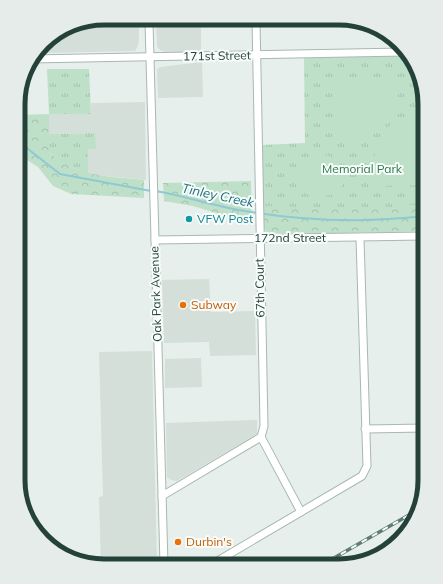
<svg xmlns="http://www.w3.org/2000/svg" width="443" height="584" viewBox="0 0 443 584" font-family="Mulish,sans-serif">
  <style>
    .built { fill: #d4dfda }
    .grass { fill: url(#grass-tufts) }
    .forest { fill: url(#forest-crowns) }
    .pitch { fill: #bfe0c8 }
    .lines { fill: none; stroke-linecap: round; stroke-linejoin: round }
    .stream { stroke: #8ec9d4; stroke-width: 2 }
    .minor-casing { stroke: #a8b8b2; stroke-width: 9 }
    .minor { stroke: #fff; stroke-width: 7 }
    .rail-casing { stroke: #5f7d75; stroke-width: 3.5 }
    .rail { stroke: #f7fbf9; stroke-width: 2; stroke-dasharray: 6; stroke-linecap: butt }
    .culture-dot { fill: #0f9aa8; stroke: #f7fbf9; stroke-width: 1.5 }
    .food-dot { fill: #e8710a; stroke: #f7fbf9; stroke-width: 1.5 }
    .labels { text-anchor: middle; stroke-width: 4; stroke-linejoin: round; paint-order: stroke }
    .street-label { font-size: 12px; fill: #24423a; stroke: #f7fbf9 }
    .park-label { font-size: 12px; fill: #2d7a4b; stroke: #f7fbf9 }
    .culture-label { font-size: 12px; fill: #0d838f; stroke: #f7fbf9; text-anchor: start }
    .food-label { font-size: 12px; fill: #c56008; stroke: #f7fbf9; text-anchor: start }
    .water-label { font-size: 13px; font-style: italic; fill: #1c6f80; stroke: #f7fbf9 }
    .rim { fill: none; stroke: #24423a; stroke-width: 5 }
  </style>
  <defs>
    <pattern id="grass-tufts" width="24" height="20" patternUnits="userSpaceOnUse"><rect width="24" height="20" fill="#bfe0c8"/><path d="M3 7l-1-3M5 7V3M7 7l1-3M15 17l-1-3M17 17v-4M19 17l1-3" fill="none" stroke="#a4c1ad"/></pattern>
    <pattern id="forest-crowns" width="20" height="18" patternUnits="userSpaceOnUse"><rect width="20" height="18" fill="#bfe0c8"/><path d="M2 6a3 3 0 1 1 6 0M12 15a3 3 0 1 1 6 0" fill="none" stroke="#a4c1ad"/></pattern>
  </defs>
  <rect width="100%" height="100%" fill="#e6efeb"/>
  <!-- built -->
  <g class="built">
    <path d="M 201,21 L 201,52 L 165,52 L 160,50 L 157,46 L 156,22 Z"/>
    <path d="M 139,22 L 139,40 L 138,46 L 135,51 L 42,53 L 42,46 L 47,39 L 76,23 Z"/>
    <path d="M 202,62 L 203,97 L 158,98 L 157,70 L 160,67 Z"/>
    <path d="M 145,102 L 146,180 L 88,174 L 88,148 L 95,133 L 49,134 L 49,114 L 91,114 L 91,103 Z"/>
    <path d="M 209,279 L 211,312 L 255,311 L 256,355 L 210,356 L 209,342 L 164,343 L 162,280 Z"/>
    <path d="M 152,351 L 157,565 L 101,565 L 99,497 L 103,496 L 99,352 Z"/>
    <path d="M 201,358 L 202,387 L 165,388 L 165,359 Z"/>
    <path d="M 257,420 L 257,434 L 177,481 L 171,480 L 167,477 L 166,423 Z"/>
  </g>
  <!-- grass -->
  <g class="grass">
    <path d="M 407,56 L 416,66 L 425,103 L 425,231 L 300,234 L 266,232 L 264,227 L 262,145 L 305,143 L 304,58 Z"/>
    <path d="M 47,69 L 89,69 L 91,114 L 49,114 Z"/>
    <path d="M 95,133 L 96,149 L 88,149 L 88,174 L 62,163 L 49,152 L 49,134 Z"/>
  </g>
  <!-- forest -->
  <g class="forest">
    <path d="M 49,114 L 49,152 C 76,177 108,176 144,180 L 144,198 L 71,194 L 53,186 L 38,167 L 19,155 L 19,115 Z"/>
    <path d="M 251,181 L 252,224 L 193,206 L 164,201 L 163,183 Z"/>
    <path d="M 409,205 L 425,205 L 425,231 L 268,233 L 264,227 L 263,206 L 385,209 Z"/>
  </g>
  <!-- pitch -->
  <g class="pitch">
    <path d="M 397,79 C 404,110 383,134 354,141 L 337,128 L 336,84 L 342,80 Z"/>
    <path d="M 425,112 L 425,185 L 374,186 C 370,147 381,116 425,112 Z"/>
    <path d="M 322,155 C 326,155 330,156 334,158 C 345,166 348,191 331,195 C 323,196 314,195 306,194 L 302,190 L 302,167 L 313,157 Z"/>
  </g>
  <g class="lines">
    <!-- stream -->
    <g class="stream">
      <path d="M 19,142 L 60,174 L 151,191"/>
      <path d="M 156,191 C 184,196 211,205 239,210 C 300,221 363,223 425,216"/>
    </g>
    <!-- minor casing -->
    <g class="minor-casing">
      <g id="minor">
        <path d="M 256,20 L 264,426 L 261,437 L 301,512"/>
        <path d="M 149,22 L 164,565"/>
        <path d="M 31,59 L 404,52"/>
        <path d="M 155,240 L 425,236"/>
        <path d="M 18,311 L 23,503"/>
        <path d="M 365,429 L 425,428"/>
        <path d="M 162,496 L 261,437"/>
        <path d="M 209,566 L 362,476 L 367,466 L 360,238"/>
      </g>
    </g>
    <!-- minor -->
    <use href="#minor" class="minor"/>
    <!-- rail casing -->
    <g class="rail-casing">
      <path id="rail" d="M 320,566 L 416,511"/>
    </g>
    <!-- rail -->
    <use href="#rail" class="rail"/>
  </g>
  <!-- markers -->
  <circle class="culture-dot" cx="189" cy="219" r="4"/>
  <g class="food-dot">
    <circle cx="183" cy="305" r="4"/>
    <circle cx="178" cy="542" r="4"/>
  </g>
  <g class="labels">
    <!-- street labels -->
    <g class="street-label">
      <text transform="translate(217 56) rotate(-1)" y="4">171st Street</text>
      <text x="290" y="242">172nd Street</text>
      <text transform="translate(260 288) rotate(-91)" y="4">67th Court</text>
      <text transform="translate(156 294) rotate(-92)" y="4">Oak Park Avenue</text>
    </g>
    <!-- park labels -->
    <g class="park-label">
      <text x="362" y="173">Memorial Park</text>
    </g>
    <!-- culture labels -->
    <g class="culture-label">
      <text x="197" y="223">VFW Post</text>
    </g>
    <!-- food labels -->
    <g class="food-label">
      <text x="191" y="309">Subway</text>
      <text x="186" y="546">Durbin's</text>
    </g>
    <!-- water labels -->
    <g class="water-label">
      <text transform="translate(218 195) rotate(12)" y="5">Tinley Creek</text>
    </g>
  </g>
  <!-- crop -->
  <path d="M0 0H443V584H0ZM104 25H339A79 79 0 0 1 418 104V480A79 79 0 0 1 339 559H104A79 79 0 0 1 25 480V104A79 79 0 0 1 104 25Z" fill="#e6ecea" fill-rule="evenodd"/>
  <path class="rim" d="M104 25H339A79 79 0 0 1 418 104V480A79 79 0 0 1 339 559H104A79 79 0 0 1 25 480V104A79 79 0 0 1 104 25Z"/>
</svg>
